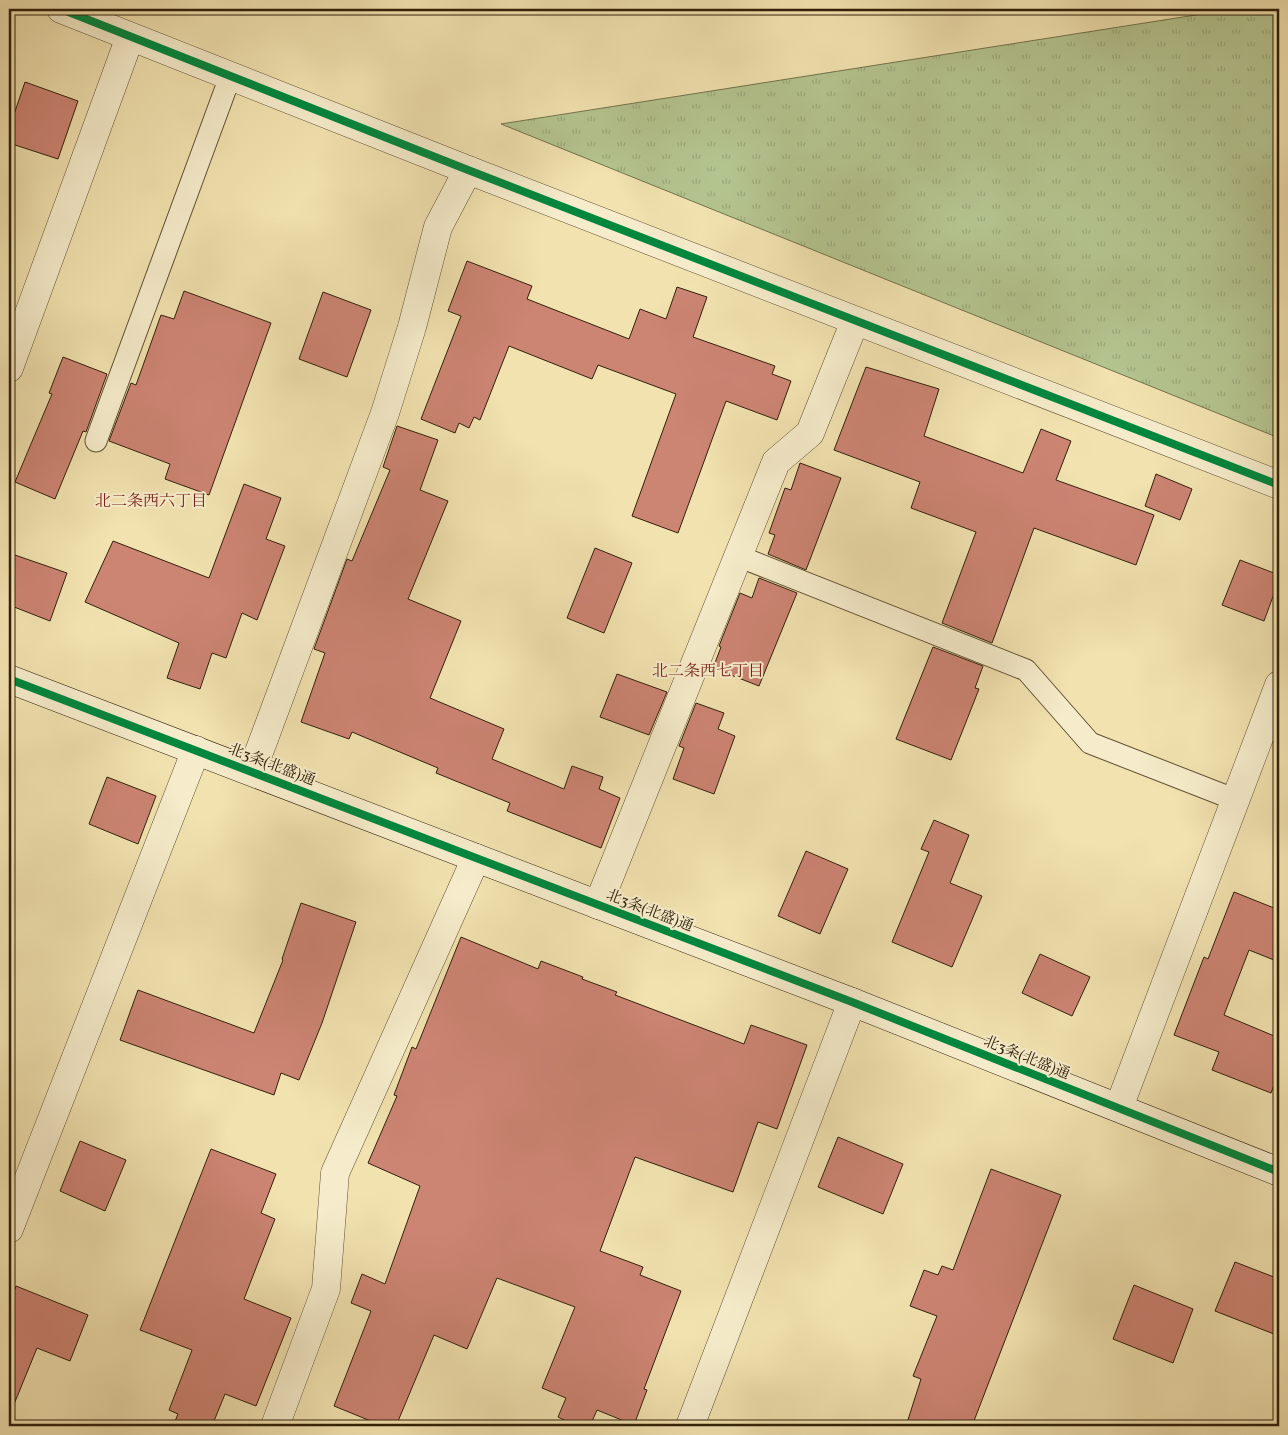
<svg xmlns="http://www.w3.org/2000/svg" width="1288" height="1435" viewBox="0 0 1288 1435" font-family="Vollkorn,'Noto Serif JP',serif">
  <style>
    .grass { fill: url(#grass-tufts); stroke: #72724d }
    .building { fill: #cc8473; stroke: #31200b }
    .lines { fill: none; stroke-linecap: round; stroke-linejoin: round }
    .lane-casing { stroke: #615034; stroke-width: 23 }
    .street-casing { stroke: #615034; stroke-width: 29 }
    .secondary-casing { stroke: #31200b; stroke-width: 29 }
    .lane { stroke: #f6eccb; stroke-width: 21 }
    .street { stroke: #f6eccb; stroke-width: 28 }
    .secondary { stroke: #f6eccb; stroke-width: 28 }
    .cycleway-casing { stroke: #f6eccb; stroke-width: 11 }
    .cycleway { stroke: #00873e; stroke-width: 8 }
    .labels { text-anchor: middle; stroke-width: 4; stroke-linejoin: round; paint-order: stroke }
    .street-label { font-size: 15px; fill: #31200b; stroke: #f6eccb }
    .neighbourhood-label { font-size: 16px; fill: #7a1f14; stroke: #f6eccb }
  </style>
  <defs>
    <pattern id="grass-tufts" width="24" height="20" patternUnits="userSpaceOnUse" patternTransform="scale(1.25)"><rect width="24" height="20" fill="#b4c48f"/><path d="M3 7l-1-3M5 7V3M7 7l1-3M15 17l-1-3M17 17v-4M19 17l1-3" fill="none" stroke="#9ba87a"/></pattern>
  </defs>
  <rect width="100%" height="100%" fill="#f1e2af"/>
  <filter id="stains"><feTurbulence type="fractalNoise" baseFrequency=".004" numOctaves="4"/><feColorMatrix values="0 0 0 0 .2 0 0 0 0 .09 0 0 0 0 .02 0 0 0 .5 -.17"/></filter>
  <radialGradient id="worn" r=".72"><stop offset=".6" stop-color="#630" stop-opacity="0"/><stop offset="1" stop-color="#630" stop-opacity=".3"/></radialGradient>
  <!-- grass -->
  <path class="grass" d="M 1234,9 L 1279,9 L 1279,438 L 501,124 Z"/>
  <!-- building -->
  <g class="building">
    <path d="M 25,82 L 78,101 L 58,159 L 9,143 L 9,129 Z"/>
    <path d="M 467,261 L 532,286 L 527,299 L 629,339 L 640,309 L 666,319 L 677,287 L 707,297 L 693,337 L 775,366 L 772,374 L 791,381 L 777,420 L 726,401 L 678,533 L 632,516 L 676,394 L 598,365 L 592,379 L 509,346 L 480,420 L 474,417 L 469,428 L 459,423 L 455,433 L 421,419 L 461,316 L 448,311 Z"/>
    <path d="M 184,291 L 271,323 L 209,495 L 165,479 L 170,464 L 109,441 L 131,383 L 136,385 L 161,315 L 174,319 Z"/>
    <path d="M 323,292 L 371,310 L 347,377 L 299,359 Z"/>
    <path d="M 63,357 L 107,374 L 86,432 L 83,431 L 55,499 L 15,482 L 52,394 L 49,393 Z"/>
    <path d="M 866,367 L 939,389 L 924,436 L 1023,473 L 1041,429 L 1071,441 L 1056,480 L 1154,515 L 1136,565 L 1034,528 L 992,643 L 942,623 L 976,532 L 911,508 L 920,482 L 834,450 Z"/>
    <path d="M 397,426 L 438,440 L 420,490 L 448,501 L 408,599 L 461,621 L 430,698 L 504,729 L 492,759 L 564,789 L 572,766 L 603,777 L 599,789 L 620,798 L 601,848 L 507,811 L 510,803 L 436,773 L 438,768 L 352,732 L 349,739 L 301,722 L 325,653 L 314,649 L 347,559 L 352,561 L 390,470 L 383,467 Z"/>
    <path d="M 800,463 L 841,478 L 806,570 L 768,554 L 775,535 L 769,533 L 785,488 L 791,490 Z"/>
    <path d="M 1156,474 L 1192,489 L 1180,520 L 1145,506 Z"/>
    <path d="M 244,484 L 281,498 L 266,539 L 285,546 L 257,620 L 242,613 L 226,658 L 212,653 L 200,689 L 167,678 L 179,643 L 85,602 L 113,541 L 209,578 Z"/>
    <path d="M 595,548 L 632,563 L 604,633 L 567,618 Z"/>
    <path d="M 9,553 L 67,573 L 50,621 L 9,605 Z"/>
    <path d="M 1240,560 L 1279,575 L 1279,580 L 1264,621 L 1222,605 Z"/>
    <path d="M 759,578 L 797,593 L 759,686 L 713,668 L 721,647 L 719,646 L 740,593 L 752,598 Z"/>
    <path d="M 933,647 L 983,666 L 975,688 L 979,689 L 951,760 L 896,739 Z"/>
    <path d="M 617,674 L 667,692 L 649,735 L 600,717 Z"/>
    <path d="M 696,703 L 724,713 L 718,729 L 735,736 L 714,794 L 673,779 L 684,748 L 679,746 Z"/>
    <path d="M 107,777 L 156,796 L 138,844 L 89,824 Z"/>
    <path d="M 934,820 L 969,835 L 950,883 L 982,896 L 952,967 L 892,942 L 929,852 L 921,849 Z"/>
    <path d="M 806,851 L 848,869 L 820,934 L 778,916 Z"/>
    <path d="M 1234,892 L 1279,910 L 1279,962 L 1249,950 L 1224,1015 L 1279,1038 L 1279,1072 L 1271,1093 L 1212,1070 L 1219,1052 L 1174,1035 L 1204,957 L 1208,959 Z"/>
    <path d="M 301,903 L 356,922 L 322,1023 L 299,1080 L 281,1073 L 274,1095 L 120,1040 L 138,990 L 254,1033 L 283,960 L 282,959 Z"/>
    <path d="M 461,937 L 538,969 L 541,961 L 583,977 L 582,979 L 617,992 L 615,995 L 744,1044 L 751,1025 L 807,1045 L 777,1129 L 758,1122 L 733,1192 L 635,1157 L 600,1251 L 643,1267 L 640,1275 L 681,1291 L 644,1389 L 647,1390 L 634,1425 L 597,1410 L 590,1426 L 577,1426 L 558,1417 L 566,1398 L 542,1388 L 575,1307 L 497,1278 L 467,1349 L 434,1335 L 396,1426 L 383,1426 L 334,1406 L 371,1311 L 351,1303 L 362,1274 L 385,1284 L 420,1186 L 368,1163 L 397,1096 L 394,1095 L 412,1047 L 416,1049 Z"/>
    <path d="M 1040,954 L 1090,977 L 1072,1016 L 1022,993 Z"/>
    <path d="M 838,1137 L 903,1164 L 883,1214 L 818,1187 Z"/>
    <path d="M 80,1141 L 126,1160 L 105,1211 L 60,1191 Z"/>
    <path d="M 211,1149 L 276,1174 L 261,1213 L 275,1219 L 244,1299 L 291,1318 L 256,1406 L 225,1394 L 212,1426 L 173,1426 L 178,1414 L 169,1410 L 192,1350 L 140,1330 Z"/>
    <path d="M 991,1169 L 1061,1195 L 972,1426 L 906,1426 L 921,1379 L 913,1376 L 937,1316 L 910,1306 L 924,1270 L 938,1275 L 942,1266 L 953,1270 Z"/>
    <path d="M 1235,1262 L 1279,1279 L 1279,1336 L 1215,1311 Z"/>
    <path d="M 1134,1285 L 1193,1309 L 1173,1363 L 1113,1339 Z"/>
    <path d="M 16,1286 L 88,1315 L 70,1361 L 37,1348 L 10,1414 L 9,1305 Z"/>
  </g>
  <g class="lines">
    <!-- lane casing -->
    <g class="lane-casing">
      <g id="lane">
        <path d="M 96,441 L 230,77"/>
        <path d="M 738,556 L 1026,670 L 1090,743 L 1236,800"/>
      </g>
    </g>
    <!-- street casing -->
    <g class="street-casing">
      <g id="street">
        <path d="M 61,9 L 468,170 L 1279,485"/>
        <path d="M 9,368 L 130,37"/>
        <path d="M 252,771 L 385,413 L 412,327 L 438,227 L 468,170"/>
        <path d="M 598,905 L 776,462 L 810,433 L 855,321"/>
        <path d="M 1119,1107 L 1279,685"/>
        <path d="M 9,1229 L 196,750"/>
        <path d="M 275,1426 L 326,1289 L 335,1173 L 476,858"/>
        <path d="M 690,1426 L 852,1002"/>
      </g>
    </g>
    <!-- secondary casing -->
    <g class="secondary-casing">
      <path id="secondary" d="M 9,679 L 852,1002 L 1279,1172"/>
    </g>
    <!-- lane -->
    <use href="#lane" class="lane"/>
    <!-- street -->
    <use href="#street" class="street"/>
    <!-- secondary -->
    <use href="#secondary" class="secondary"/>
    <!-- cycleway casing -->
    <g class="cycleway-casing">
      <g id="cycleway">
        <path d="M 61,9 L 468,170 L 1279,485"/>
        <path d="M 9,679 L 852,1002 L 1279,1172"/>
      </g>
    </g>
    <!-- cycleway -->
    <use href="#cycleway" class="cycleway"/>
  </g>
  <g class="labels">
    <!-- street labels -->
    <g class="street-label">
      <text transform="translate(272 764) rotate(21)" y="5">北3条(北盛)通</text>
      <text transform="translate(650 910) rotate(21)" y="5">北3条(北盛)通</text>
      <text transform="translate(1027 1057) rotate(22)" y="5">北3条(北盛)通</text>
    </g>
    <!-- neighbourhood labels -->
    <g class="neighbourhood-label">
      <text x="151" y="506">北二条西六丁目</text>
      <text x="708" y="676">北二条西七丁目</text>
    </g>
  </g>
  <!-- margin -->
  <rect width="1288" height="1435" fill="none" stroke="#f1e2af" stroke-width="30"/>
  <rect x="10" y="10" width="1268" height="1415" fill="none" stroke="#31200b" stroke-width="2.5"/>
  <rect x="15" y="15" width="1258" height="1405" fill="none" stroke="#31200b"/>
  <rect width="100%" height="100%" filter="url(#stains)"/>
  <rect width="100%" height="100%" fill="url(#worn)"/>
</svg>
